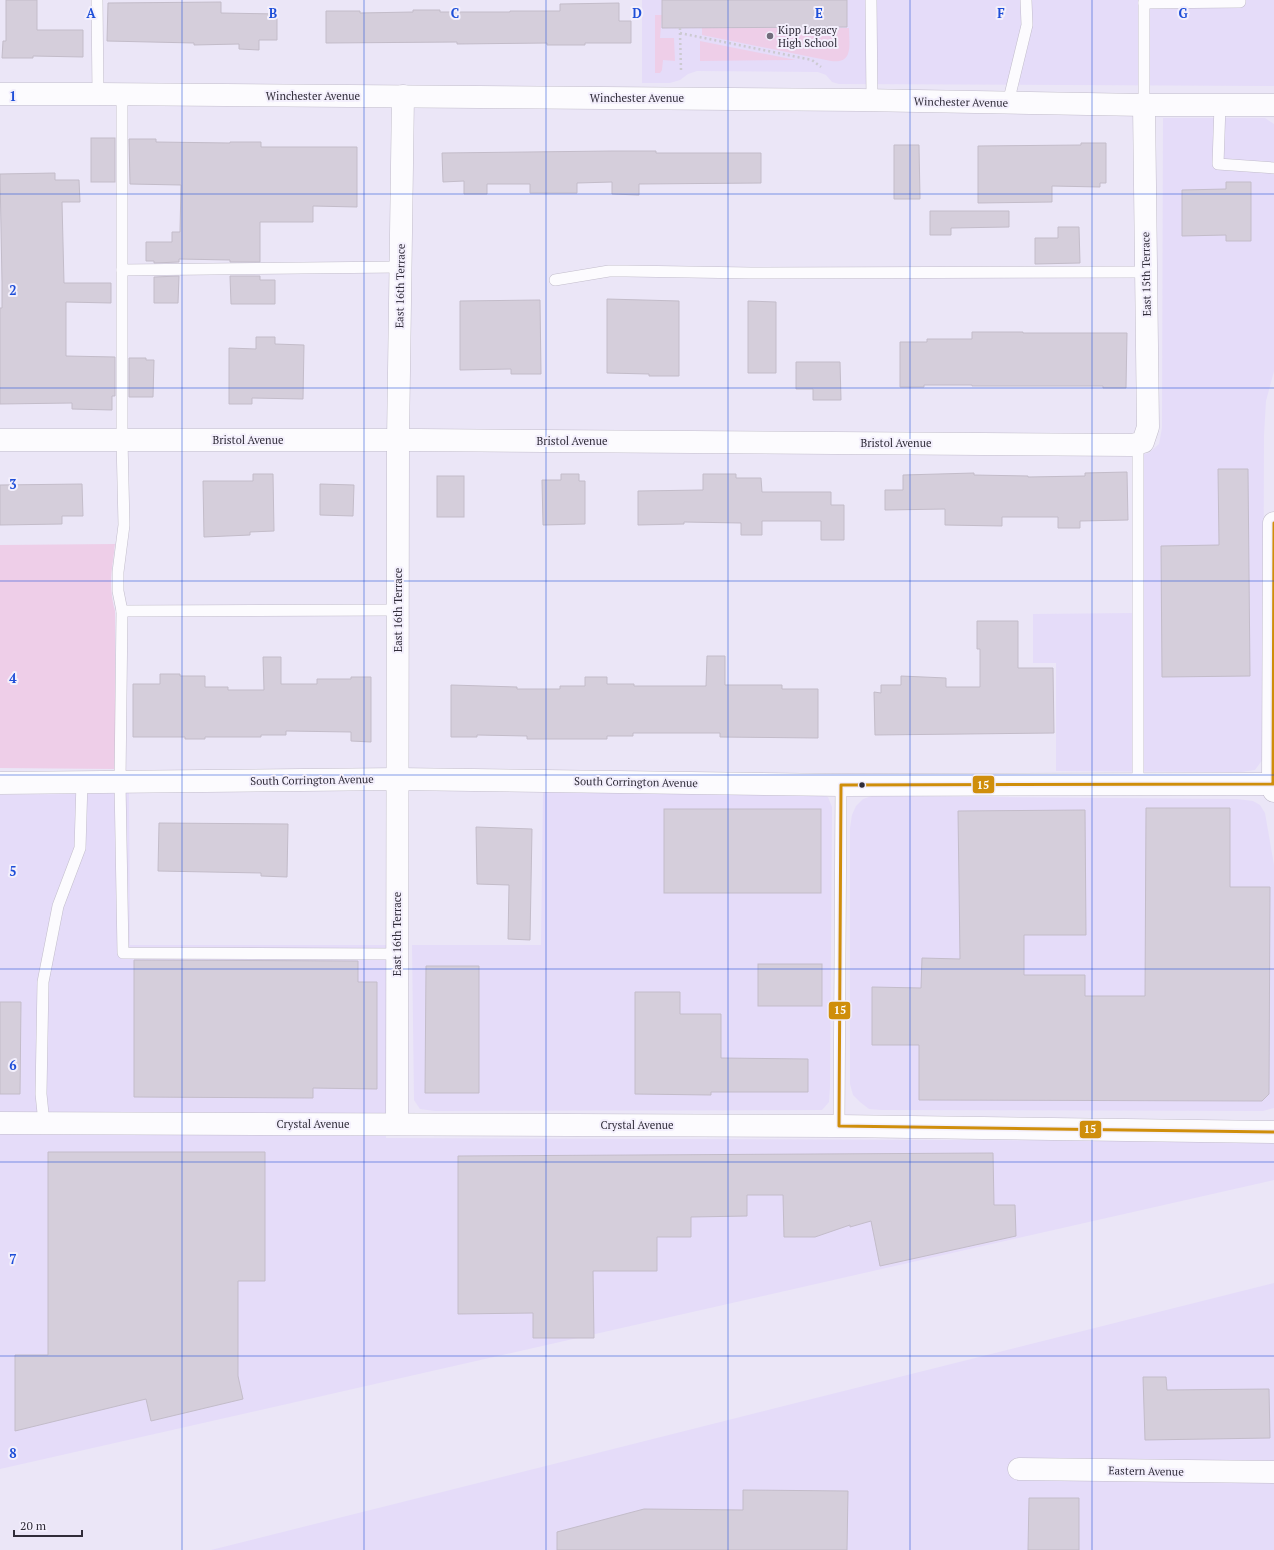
<svg xmlns="http://www.w3.org/2000/svg" width="1274" height="1550" viewBox="0 0 1274 1550" font-family="'PT Serif',serif">
  <style>
    .built { fill: #e5dcf9 }
    .green { fill: #eecee8 }
    .building { fill: #d5cedb; stroke: #c3bcc9 }
    .lines { fill: none; stroke-linecap: round; stroke-linejoin: round }
    .lane-casing { stroke: #c2bdcb; stroke-width: 12 }
    .street-casing { stroke: #c2bdcb; stroke-width: 23 }
    .path { stroke: #cccad1; stroke-width: 2.5; stroke-dasharray: 2 3; stroke-linecap: butt }
    .lane { stroke: #fcfbfe; stroke-width: 11 }
    .street { stroke: #fcfbfe; stroke-width: 22 }
    .bus-1-casing { stroke: #f3effc; stroke-width: 6 }
    .bus-1 { stroke: #cf8e0b; stroke-width: 3 }
    .grid { fill: none; stroke: #1d4ed8; stroke-width: 1; stroke-opacity: 0.55 }
    .poi-dot { fill: #716d7c; stroke: #f3effc; stroke-width: 1.5 }
    .bus-dot { fill: #302c39; stroke: #f3effc; stroke-width: 1.5 }
    .labels { text-anchor: middle; stroke-width: 4; stroke-linejoin: round; paint-order: stroke }
    .poi-label { font-size: 11px; fill: #302c39; stroke: #f3effc; text-anchor: start }
    .street-label { font-size: 11px; fill: #302c39; stroke: #f3effc }
    .grid-label { font-size: 13px; text-anchor: middle; font-weight: bold; fill: #1d4ed8; stroke: #f3effc; stroke-width: 4; stroke-linejoin: round; paint-order: stroke }
    .line-badge { stroke: #f3effc; stroke-width: 1.5 }
    .badge-label { font-size: 11px; text-anchor: middle; font-weight: bold; fill: #fff }
  </style>
  <rect width="100%" height="100%" fill="#ebe6f7"/>
  <!-- built -->
  <g class="built">
    <path d="M 642,0 L 1274,0 L 1274,86 L 839,84 L 832,82 L 826,75 L 818,72 L 697,71 L 688,74 L 680,80 L 670,83 L 642,83 Z"/>
    <path d="M 1163,118 L 1265,118 L 1274,124 L 1274,371 L 1266,401 L 1264,435 L 1263,759 L 1255,770 L 1241,772 L 1056,771 L 1056,663 L 1033,663 L 1033,614 L 1135,613 L 1135,456 L 1149,453 L 1159,444 L 1162,428 Z"/>
    <path d="M 543,791 L 815,793 L 828,797 L 832,807 L 830,1087 L 829,1102 L 822,1110 L 435,1111 L 420,1109 L 414,1100 L 412,945 L 541,945 Z"/>
    <path d="M 129,793 L 130,945 L 388,945 L 386,1138 L 1274,1141 L 1274,1180 L 0,1469 L 0,795 Z"/>
    <path d="M 872,796 L 1237,799 L 1253,801 L 1260,805 L 1265,813 L 1274,865 L 1274,1108 L 1263,1111 L 882,1110 L 869,1109 L 860,1102 L 853,1095 L 850,1084 L 850,828 L 852,815 L 856,806 L 863,799 Z"/>
    <path d="M 1274,1283 L 1274,1550 L 211,1550 Z"/>
  </g>
  <!-- green -->
  <g class="green">
    <path d="M 655,15 L 662,15 L 660,38 L 674,38 L 675,61 L 663,60 L 662,70 L 660,73 L 655,73 Z"/>
    <path d="M 702,28 L 849,28 C 849,44 854,64 831,61 L 702,35 Z"/>
    <path d="M 700,41 L 796,60 L 700,61 Z"/>
    <path d="M 115,544 C 112,571 108,584 115,611 L 115,769 L 0,768 L 0,545 Z"/>
  </g>
  <!-- building -->
  <g class="building">
    <path d="M 6,0 L 37,0 L 37,30 L 83,30 L 83,57 L 33,56 L 33,58 L 2,58 L 3,41 L 6,41 Z"/>
    <path d="M 662,0 L 847,0 L 847,27 L 662,28 Z"/>
    <path d="M 221,2 L 221,13 L 277,14 L 277,40 L 259,40 L 259,50 L 239,49 L 239,44 L 194,45 L 194,43 L 107,41 L 108,3 Z"/>
    <path d="M 619,3 L 619,21 L 631,21 L 631,43 L 585,43 L 585,45 L 547,45 L 547,43 L 457,44 L 457,42 L 326,43 L 326,11 L 360,11 L 360,13 L 413,12 L 413,10 L 440,10 L 440,12 L 510,12 L 510,11 L 560,11 L 560,4 Z"/>
    <rect x="91" y="138" width="24" height="44"/>
    <path d="M 129,139 L 156,139 L 156,142 L 230,143 L 230,142 L 261,142 L 261,147 L 357,147 L 357,207 L 313,206 L 313,222 L 260,222 L 260,262 L 230,262 L 230,260 L 179,259 L 179,262 L 154,263 L 154,261 L 146,261 L 146,242 L 172,242 L 172,232 L 180,232 L 181,185 L 130,184 Z"/>
    <path d="M 1081,143 L 1106,143 L 1106,183 L 1100,183 L 1100,187 L 1052,186 L 1052,202 L 978,203 L 978,146 L 1081,145 Z"/>
    <path d="M 894,145 L 919,145 L 920,199 L 894,199 Z"/>
    <path d="M 612,151 L 656,151 L 656,153 L 761,153 L 761,183 L 639,184 L 639,195 L 612,194 L 612,182 L 577,183 L 577,193 L 530,193 L 530,184 L 487,184 L 487,194 L 464,194 L 464,181 L 443,182 L 442,153 Z"/>
    <path d="M 55,173 L 55,180 L 79,180 L 80,202 L 62,202 L 64,283 L 111,283 L 111,303 L 66,302 L 66,356 L 115,357 L 115,396 L 112,396 L 112,410 L 72,409 L 72,403 L 0,404 L 0,308 L 2,308 L 2,282 L 0,174 Z"/>
    <path d="M 1226,182 L 1251,182 L 1251,241 L 1226,241 L 1226,235 L 1182,236 L 1182,190 L 1226,189 Z"/>
    <path d="M 930,211 L 1009,211 L 1009,227 L 951,228 L 951,235 L 930,235 Z"/>
    <path d="M 1058,227 L 1079,227 L 1080,263 L 1035,264 L 1035,238 L 1058,238 Z"/>
    <path d="M 179,276 L 178,303 L 154,303 L 154,277 Z"/>
    <path d="M 230,276 L 260,276 L 260,280 L 275,280 L 275,304 L 231,304 Z"/>
    <path d="M 607,299 L 679,301 L 679,376 L 649,376 L 649,374 L 607,373 Z"/>
    <path d="M 540,300 L 541,374 L 511,374 L 511,369 L 460,370 L 460,301 Z"/>
    <path d="M 748,301 L 776,302 L 776,373 L 748,373 Z"/>
    <path d="M 972,332 L 1023,332 L 1023,333 L 1127,333 L 1126,388 L 1103,388 L 1103,386 L 972,386 L 972,385 L 924,385 L 924,387 L 900,387 L 900,342 L 927,342 L 927,339 L 972,339 Z"/>
    <path d="M 256,337 L 275,337 L 275,344 L 304,345 L 303,399 L 252,398 L 252,404 L 229,404 L 229,348 L 256,349 Z"/>
    <path d="M 129,358 L 146,358 L 146,360 L 154,360 L 153,397 L 129,397 Z"/>
    <path d="M 796,362 L 840,362 L 841,400 L 813,400 L 813,389 L 796,389 Z"/>
    <path d="M 1218,469 L 1248,469 L 1250,676 L 1162,677 L 1161,546 L 1219,545 Z"/>
    <path d="M 1127,472 L 1128,520 L 1080,521 L 1080,528 L 1058,528 L 1058,517 L 1002,517 L 1002,526 L 945,525 L 945,509 L 885,510 L 885,490 L 903,490 L 903,475 L 974,473 L 974,475 L 1028,476 L 1028,477 L 1085,476 L 1085,473 Z"/>
    <path d="M 253,474 L 273,474 L 274,531 L 250,532 L 250,535 L 204,537 L 203,481 L 253,481 Z"/>
    <path d="M 561,474 L 579,474 L 579,481 L 585,481 L 585,524 L 543,525 L 542,480 L 561,480 Z"/>
    <path d="M 703,474 L 736,474 L 736,478 L 761,478 L 762,492 L 831,492 L 831,505 L 844,505 L 844,540 L 821,540 L 821,521 L 762,521 L 762,535 L 741,535 L 741,523 L 684,522 L 684,524 L 638,525 L 638,491 L 703,490 Z"/>
    <rect x="437" y="476" width="27" height="41"/>
    <path d="M 82,484 L 83,516 L 62,516 L 62,524 L 0,525 L 0,485 Z"/>
    <path d="M 320,484 L 354,485 L 353,516 L 320,515 Z"/>
    <path d="M 977,621 L 1018,621 L 1018,668 L 1053,668 L 1054,733 L 875,735 L 874,692 L 881,693 L 881,685 L 901,685 L 901,676 L 946,678 L 946,687 L 980,687 L 980,649 L 977,649 Z"/>
    <path d="M 707,656 L 725,656 L 725,685 L 782,685 L 782,689 L 818,689 L 818,738 L 720,737 L 720,733 L 633,733 L 633,736 L 607,736 L 607,739 L 527,739 L 527,736 L 477,735 L 477,737 L 451,737 L 451,685 L 517,687 L 517,689 L 560,689 L 560,686 L 585,686 L 585,677 L 607,677 L 607,684 L 634,684 L 634,686 L 706,686 Z"/>
    <path d="M 263,657 L 281,657 L 281,684 L 317,684 L 317,679 L 351,679 L 351,677 L 371,677 L 371,742 L 351,741 L 351,732 L 286,731 L 286,735 L 261,735 L 261,737 L 205,737 L 205,739 L 185,739 L 185,737 L 133,737 L 133,684 L 160,684 L 160,674 L 180,674 L 180,676 L 205,676 L 205,687 L 228,687 L 228,690 L 264,690 Z"/>
    <path d="M 1146,808 L 1230,808 L 1230,887 L 1270,887 L 1269,1094 L 1262,1101 L 919,1100 L 919,1045 L 872,1045 L 872,987 L 921,988 L 922,958 L 960,959 L 958,811 L 1085,810 L 1086,935 L 1024,935 L 1024,975 L 1085,975 L 1085,996 L 1145,996 Z"/>
    <rect x="664" y="809" width="157" height="84"/>
    <path d="M 159,823 L 288,824 L 287,877 L 261,876 L 261,873 L 158,871 Z"/>
    <path d="M 476,827 L 532,829 L 530,940 L 508,939 L 509,885 L 477,884 Z"/>
    <path d="M 134,960 L 358,961 L 358,982 L 377,982 L 377,1089 L 313,1088 L 313,1098 L 134,1097 Z"/>
    <rect x="758" y="964" width="64" height="42"/>
    <path d="M 426,966 L 479,966 L 479,1093 L 425,1093 Z"/>
    <path d="M 635,992 L 680,992 L 680,1014 L 721,1014 L 721,1058 L 808,1059 L 808,1092 L 711,1092 L 711,1095 L 635,1094 Z"/>
    <path d="M 0,1002 L 21,1002 L 20,1094 L 0,1094 Z"/>
    <path d="M 48,1152 L 265,1152 L 265,1281 L 238,1281 L 238,1376 L 243,1399 L 151,1421 L 146,1399 L 15,1431 L 15,1355 L 48,1355 Z"/>
    <path d="M 993,1153 L 994,1205 L 1015,1205 L 1016,1236 L 880,1266 L 871,1221 L 850,1227 L 850,1225 L 815,1237 L 784,1237 L 783,1195 L 747,1195 L 747,1216 L 691,1217 L 691,1237 L 657,1237 L 657,1271 L 593,1271 L 594,1338 L 533,1338 L 533,1313 L 458,1314 L 458,1156 Z"/>
    <path d="M 1143,1377 L 1166,1377 L 1167,1390 L 1269,1389 L 1270,1438 L 1145,1440 Z"/>
    <path d="M 743,1490 L 848,1491 L 847,1550 L 557,1550 L 557,1532 L 644,1509 L 743,1510 Z"/>
    <path d="M 1029,1498 L 1079,1498 L 1079,1550 L 1028,1550 Z"/>
  </g>
  <g class="lines">
    <!-- lane casing -->
    <g class="lane-casing">
      <g id="lane">
        <path d="M 97,0 L 98,94"/>
        <path d="M 871,0 L 872,100"/>
        <path d="M 1144,0 L 1144,105"/>
        <path d="M 1144,3 L 1240,2 L 1240,0"/>
        <path d="M 122,94 L 122,440 L 124,525 L 118,572 L 118,591 L 122,611 L 398,610"/>
        <path d="M 1008,103 L 1027,25 L 1026,0"/>
        <path d="M 1220,105 L 1218,164 L 1274,168"/>
        <path d="M 122,270 L 400,267"/>
        <path d="M 555,280 L 609,271 L 626,271 L 751,273 L 1145,272"/>
        <path d="M 122,611 L 120,782 L 123,953 L 397,954"/>
        <path d="M 1138,784 L 1138,443"/>
        <path d="M 44,1123 L 41,1094 L 43,982 L 58,906 L 80,848 L 82,782"/>
        <path d="M 839,1126 L 841,785"/>
      </g>
    </g>
    <!-- street casing -->
    <g class="street-casing">
      <g id="street">
        <path d="M 0,94 L 98,94 L 860,100 L 1144,105 L 1274,105"/>
        <path d="M 0,440 L 418,440 L 1132,445 L 1143,442 L 1148,427 L 1144,105"/>
        <path d="M 1274,523 L 1273,784 L 1274,791"/>
        <path d="M 0,783 L 398,779 L 841,785 L 1273,784"/>
        <path d="M 0,1123 L 839,1126 L 1274,1132"/>
        <path d="M 397,1124 L 398,440 L 403,96"/>
        <path d="M 1019,1469 L 1274,1472"/>
      </g>
    </g>
    <!-- path -->
    <g class="path">
      <path d="M 680,28 L 680,33 L 812,60 L 821,67"/>
      <path d="M 680,33 L 681,70"/>
    </g>
    <!-- lane -->
    <use href="#lane" class="lane"/>
    <!-- street -->
    <use href="#street" class="street"/>
    <!-- bus-1 casing -->
    <g class="bus-1-casing">
      <path id="bus-1" d="M 1274,523 L 1273,784 L 841,785 L 839,1126 L 1274,1132"/>
    </g>
    <!-- bus-1 -->
    <use href="#bus-1" class="bus-1"/>
  </g>
  <!-- grid -->
  <path class="grid" d="M 182,0 L 182,1550M 364,0 L 364,1550M 546,0 L 546,1550M 728,0 L 728,1550M 910,0 L 910,1550M 1092,0 L 1092,1550M 0,194 L 1274,194M 0,388 L 1274,388M 0,581 L 1274,581M 0,775 L 1274,775M 0,969 L 1274,969M 0,1162 L 1274,1162M 0,1356 L 1274,1356"/>
  <!-- markers -->
  <circle class="poi-dot" cx="770" cy="36" r="4"/>
  <circle class="bus-dot" cx="862" cy="785" r="3.5"/>
  <g class="labels">
    <!-- poi labels -->
    <g class="poi-label">
      <text x="778" y="34">Kipp Legacy<tspan x="778" dy="13">High School</tspan></text>
    </g>
    <!-- street labels -->
    <g class="street-label">
      <text x="313" y="100">Winchester Avenue</text>
      <text x="637" y="102">Winchester Avenue</text>
      <text transform="translate(961 102) rotate(1)" y="4">Winchester Avenue</text>
      <text transform="translate(1146 274) rotate(-91)" y="4">East 15th Terrace</text>
      <text transform="translate(400 286) rotate(-89)" y="4">East 16th Terrace</text>
      <text x="248" y="444">Bristol Avenue</text>
      <text x="572" y="445">Bristol Avenue</text>
      <text x="896" y="447">Bristol Avenue</text>
      <text transform="translate(398 610) rotate(-90)" y="4">East 16th Terrace</text>
      <text transform="translate(312 780) rotate(-1)" y="4">South Corrington Avenue</text>
      <text transform="translate(636 782) rotate(1)" y="4">South Corrington Avenue</text>
      <text transform="translate(397 934) rotate(-90)" y="4">East 16th Terrace</text>
      <text x="313" y="1128">Crystal Avenue</text>
      <text x="637" y="1129">Crystal Avenue</text>
      <text transform="translate(1146 1471) rotate(1)" y="4">Eastern Avenue</text>
    </g>
  </g>
  <g class="grid-label">
    <text x="91" y="18">A</text>
    <text x="273" y="18">B</text>
    <text x="455" y="18">C</text>
    <text x="637" y="18">D</text>
    <text x="819" y="18">E</text>
    <text x="1001" y="18">F</text>
    <text x="1183" y="18">G</text>
    <text x="13" y="101">1</text>
    <text x="13" y="295">2</text>
    <text x="13" y="489">3</text>
    <text x="13" y="683">4</text>
    <text x="13" y="876">5</text>
    <text x="13" y="1070">6</text>
    <text x="13" y="1264">7</text>
    <text x="13" y="1458">8</text>
  </g>
  <g class="line-badge">
    <rect x="972" y="775" width="23" height="19" rx="4" fill="#cf8e0b"/>
    <rect x="828" y="1001" width="23" height="19" rx="4" fill="#cf8e0b"/>
    <rect x="1079" y="1120" width="23" height="19" rx="4" fill="#cf8e0b"/>
  </g>
  <g class="badge-label">
    <text x="983" y="789">15</text>
    <text x="840" y="1014">15</text>
    <text x="1090" y="1133">15</text>
  </g>
  <!-- scale -->
  <path d="M14 1530v6h68v-6" fill="none" stroke="#302c39" stroke-width="2"/>
  <text x="20" y="1530" font-size="12" fill="#302c39" stroke="#f3effc" stroke-width="3" paint-order="stroke">20 m</text>
</svg>
